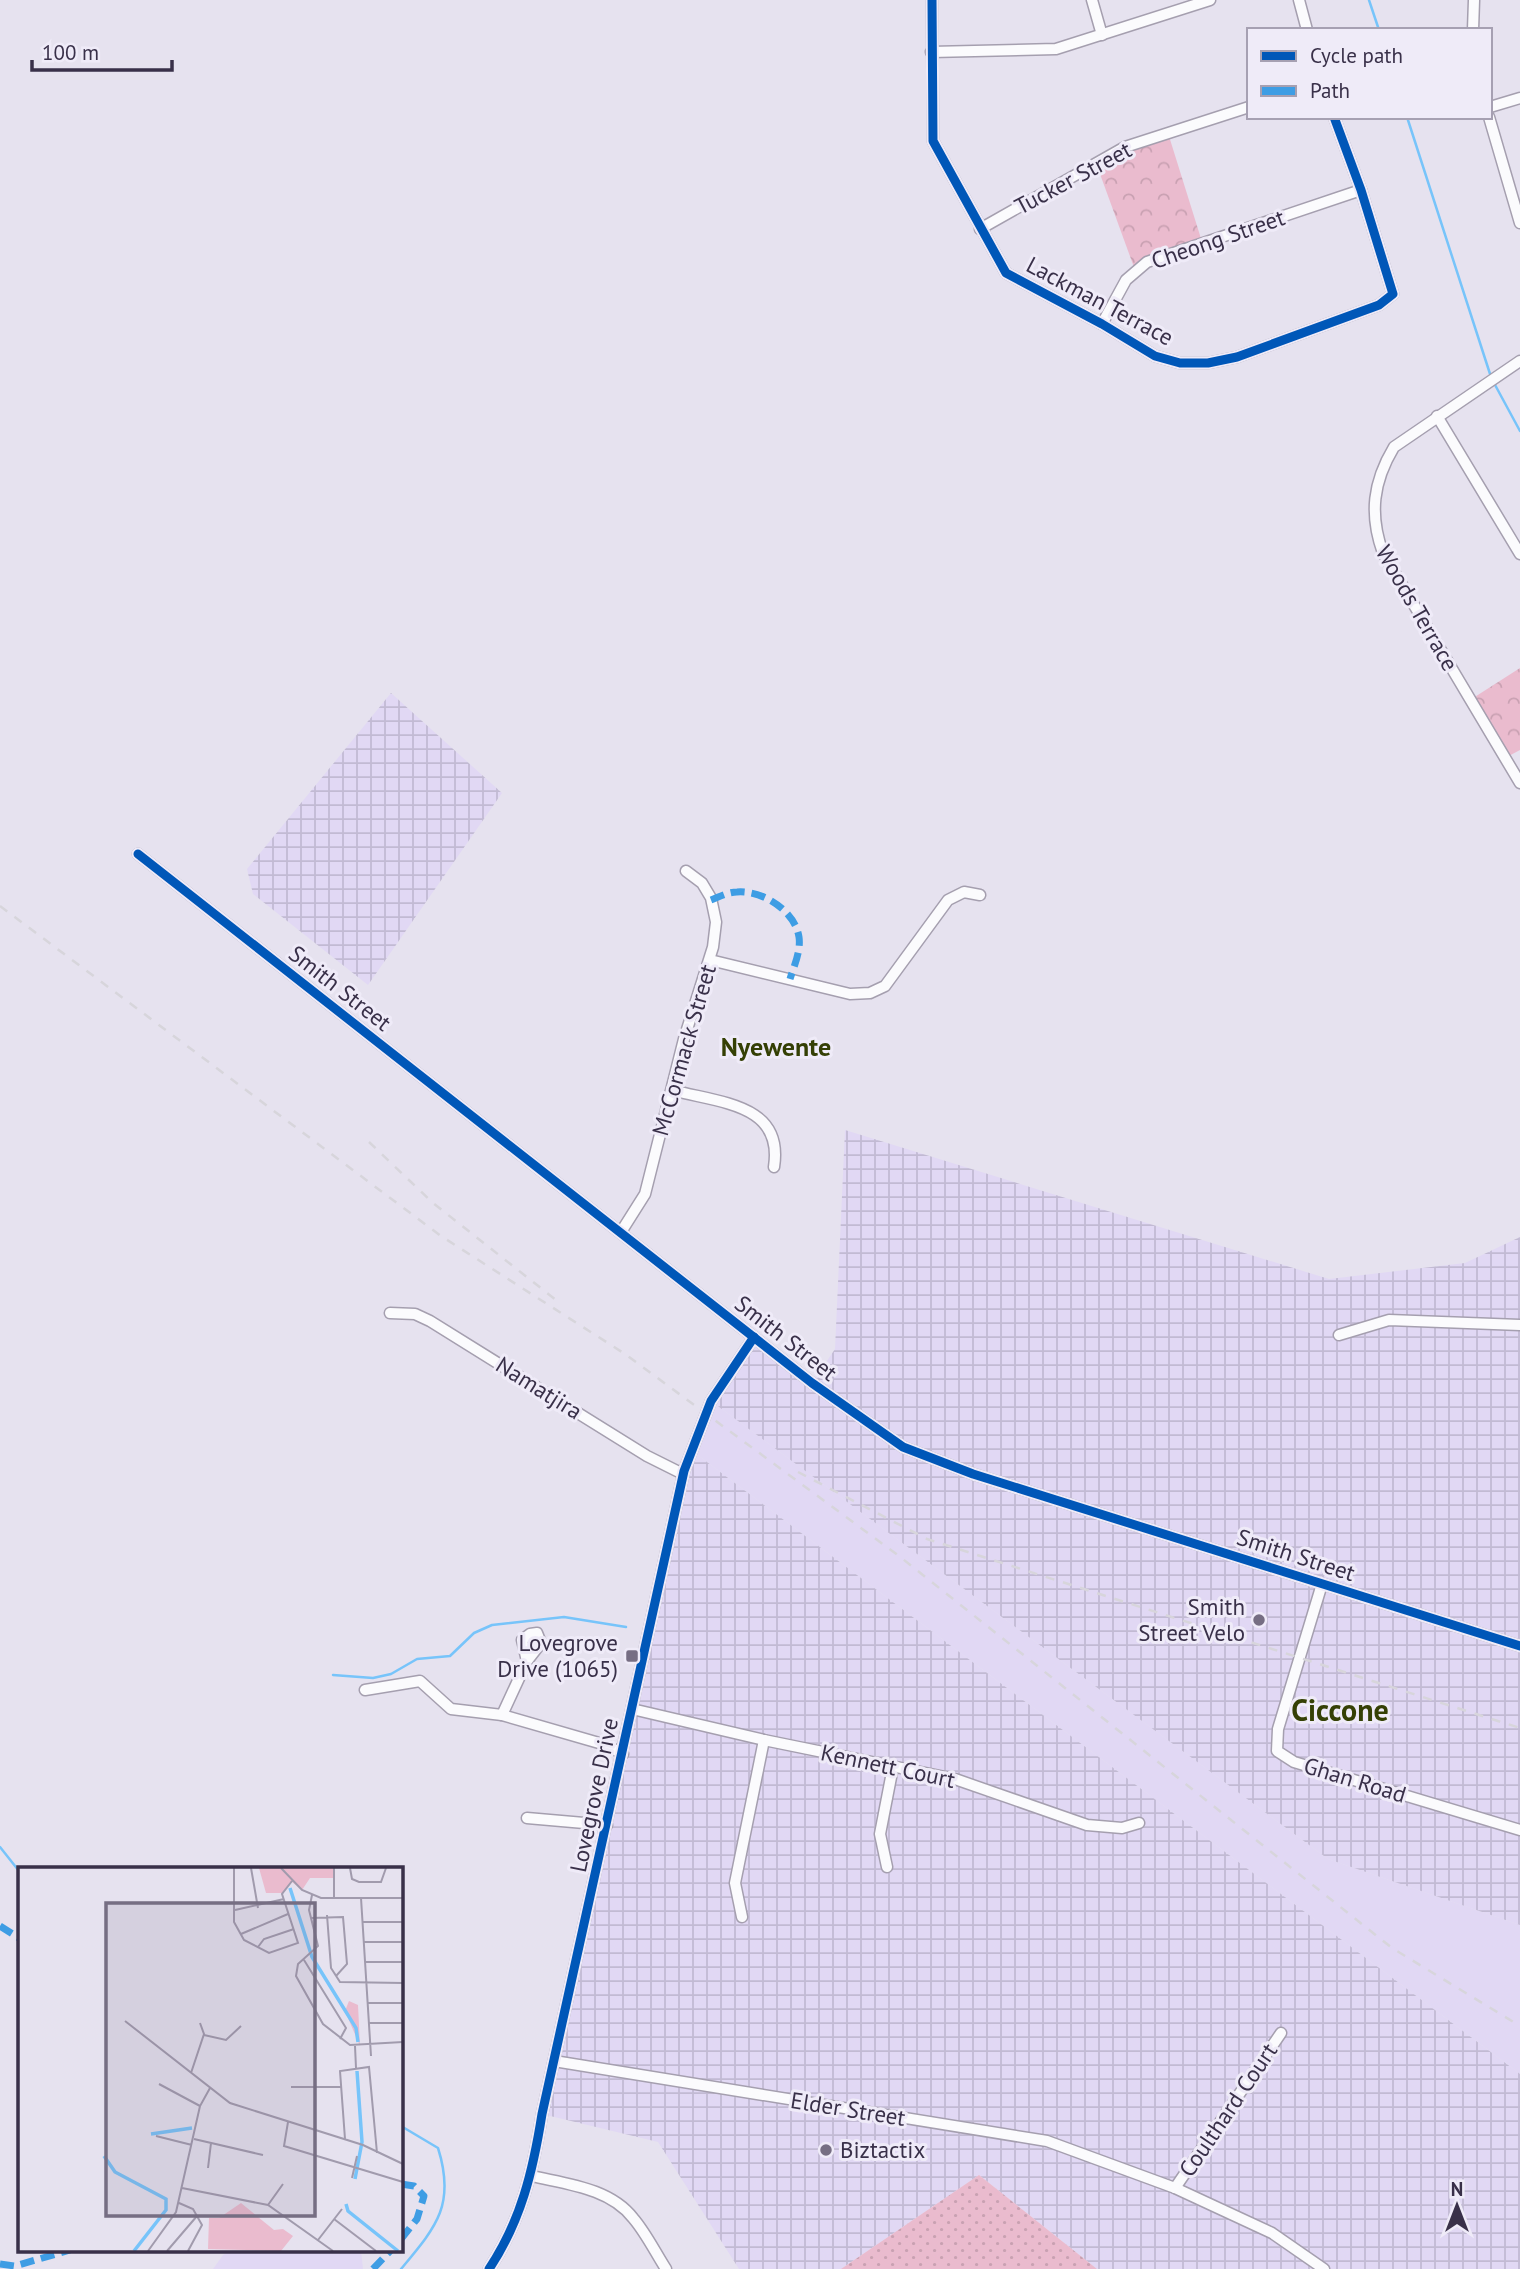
<svg xmlns="http://www.w3.org/2000/svg" width="1520" height="2269" viewBox="0 0 1520 2269" font-family="'PT Sans',sans-serif">
  <style>
    .built { fill: #e1d8f4 }
    .industrial { fill: url(#industrial-grid) }
    .grass { fill: url(#grass-dots) }
    .forest { fill: url(#forest-crowns) }
    .lines { fill: none; stroke-linecap: round; stroke-linejoin: round }
    .stream { stroke: #77c4fa; stroke-width: 2.5 }
    .minor-casing { stroke: #a59faf; stroke-width: 13 }
    .minor { stroke: #fbfbfd; stroke-width: 10 }
    .rail { stroke: #d7d5db; stroke-width: 2.5; stroke-dasharray: 9 9; stroke-linecap: butt }
    .quiet { stroke: #3e9de4; stroke-width: 7; stroke-dasharray: 14 7; stroke-linecap: butt }
    .cycleway-casing { stroke: #efebf8; stroke-width: 13 }
    .cycleway { stroke: #0057b8; stroke-width: 9 }
    .poi-dot { fill: #766e83; stroke: #efebf8; stroke-width: 2.5 }
    .labels { text-anchor: middle; stroke-width: 6; stroke-linejoin: round; paint-order: stroke }
    .street-label { font-size: 23px; fill: #393049; stroke: #efebf8 }
    .poi-label { font-size: 23px; fill: #393049; stroke: #efebf8; text-anchor: end }
    .quarter-label { font-size: 26px; font-weight: bold; fill: #354005; stroke: #efebf8 }
    .district-label { font-size: 30px; font-weight: bold; fill: #354005; stroke: #efebf8 }
    .inset-river { fill: none; stroke: #77c4fa; stroke-width: 3.5 }
    .inset-road { fill: none; stroke: #a19bad; stroke-width: 2 }
    .view { fill: #766e83; fill-opacity: 0.15; stroke: #766e83; stroke-width: 3.5 }
    .inset-edge { fill: none; stroke: #393049; stroke-width: 3.5 }
  </style>
  <defs>
    <pattern id="industrial-grid" width="8" height="8" patternUnits="userSpaceOnUse" patternTransform="scale(1.75)"><rect width="8" height="8" fill="#e1d8f4"/><path d="M0 4h8M4 0v8" fill="none" stroke="#c2bad3"/></pattern>
    <pattern id="grass-dots" width="8" height="8" patternUnits="userSpaceOnUse" patternTransform="scale(1.75)"><rect width="8" height="8" fill="#eabbce"/><path d="M2 2h.1M6 6h.1" fill="none" stroke="#c9a1b2" stroke-width="1.8" stroke-linecap="round"/></pattern>
    <pattern id="forest-crowns" width="20" height="18" patternUnits="userSpaceOnUse" patternTransform="scale(1.75)"><rect width="20" height="18" fill="#eabbce"/><path d="M2 6a3 3 0 1 1 6 0M12 15a3 3 0 1 1 6 0" fill="none" stroke="#c9a1b2"/></pattern>
  </defs>
  <rect width="100%" height="100%" fill="#e6e2ef"/>
  <!-- built -->
  <g class="built">
    <path d="M 711,1401 L 1328,1859 L 1520,1925 L 1520,2074 L 691,1450 Z"/>
    <path d="M 232,2250 L 361,2250 L 363,2269 L 213,2269 L 223,2255 Z"/>
  </g>
  <!-- industrial -->
  <g class="industrial">
    <path d="M 391,693 L 502,793 L 368,985 L 253,894 L 247,869 Z"/>
    <path d="M 845,1130 L 1329,1279 L 1465,1263 L 1520,1237 L 1520,1925 L 1328,1859 L 711,1401 L 754,1337 L 812,1383 L 835,1349 Z"/>
    <path d="M 691,1450 L 1520,2074 L 1520,2269 L 1097,2269 L 979,2175 L 841,2269 L 739,2269 L 658,2142 L 542,2114 Z"/>
  </g>
  <!-- grass -->
  <path class="grass" d="M 979,2175 L 1097,2269 L 841,2269 Z"/>
  <!-- forest -->
  <g class="forest">
    <path d="M 1168,133 L 1203,245 L 1135,270 L 1096,163 Z"/>
    <path d="M 1520,668 L 1520,750 L 1505,758 L 1470,700 Z"/>
  </g>
  <g class="lines">
    <!-- stream -->
    <g class="stream">
      <path d="M 1369,0 L 1379,30"/>
      <path d="M 1407,117 L 1491,377"/>
      <path d="M 1494,383 L 1520,431"/>
      <path d="M 333,1675 L 373,1678 L 391,1674 L 417,1659 L 450,1656 L 474,1633 L 492,1625 L 564,1617 L 626,1627"/>
      <path d="M 0,1847 L 19,1871"/>
      <path d="M 401,2269 C 436,2227 456,2205 438,2148 L 401,2126"/>
    </g>
    <!-- minor casing -->
    <g class="minor-casing">
      <g id="minor">
        <path d="M 932,0 L 933,141 L 1006,273 L 1102,324 L 1155,356 L 1180,363 L 1208,363 L 1237,357 L 1379,305 L 1393,294 L 1361,190 L 1334,117"/>
        <path d="M 1092,0 L 1102,35"/>
        <path d="M 1299,0 L 1307,30"/>
        <path d="M 1473,30 L 1474,0"/>
        <path d="M 931,52 L 1056,49 L 1210,0"/>
        <path d="M 1490,107 L 1520,98"/>
        <path d="M 1489,117 L 1520,223"/>
        <path d="M 980,229 L 1125,147 L 1249,107"/>
        <path d="M 1102,324 L 1126,280 L 1147,262 L 1361,190"/>
        <path d="M 1520,361 L 1394,447 C 1373,482 1369,514 1383,553 L 1520,783"/>
        <path d="M 1437,416 L 1520,554"/>
        <path d="M 138,854 L 812,1383 L 903,1447 L 973,1474 L 1520,1646"/>
        <path d="M 710,960 L 850,994 L 870,993 L 885,986 L 948,900 L 964,892 L 980,895"/>
        <path d="M 672,1090 C 719,1103 784,1103 774,1167"/>
        <path d="M 621,1232 L 645,1194 L 684,1039 L 713,947 L 716,922 L 711,898 L 702,883 L 686,871"/>
        <path d="M 390,1313 L 415,1314 L 430,1321 L 647,1456 L 683,1474"/>
        <path d="M 1339,1335 L 1389,1320 L 1520,1325"/>
        <path d="M 1322,1584 L 1278,1729 L 1277,1751 L 1294,1762 L 1520,1830"/>
        <path d="M 365,1690 L 420,1681 L 451,1709 L 502,1715 L 606,1745 L 623,1754"/>
        <path d="M 632,1709 L 764,1740 L 955,1779 L 1087,1825 L 1122,1828 L 1139,1823"/>
        <path d="M 502,1715 L 527,1661 L 541,1643 L 537,1633 L 530,1634 L 522,1640 L 527,1661"/>
        <path d="M 527,1818 L 607,1825"/>
        <path d="M 887,1867 L 880,1834 L 893,1767"/>
        <path d="M 742,1917 L 735,1883 L 764,1740"/>
        <path d="M 554,2061 L 1047,2141 L 1175,2188 L 1272,2233 L 1324,2269"/>
        <path d="M 532,2176 C 566,2184 610,2188 633,2218 C 646,2233 655,2252 666,2269"/>
        <path d="M 1175,2188 L 1281,2033"/>
        <path d="M 489,2269 C 521,2221 533,2171 542,2114 L 684,1471 L 711,1401 L 754,1337"/>
      </g>
    </g>
    <!-- minor -->
    <use href="#minor" class="minor"/>
    <!-- rail -->
    <g class="rail">
      <path d="M 0,906 L 441,1236 L 625,1354 L 899,1556 L 1392,1948 L 1520,2026"/>
      <path d="M 369,1142 L 433,1203 L 556,1300"/>
      <path d="M 798,1472 L 927,1539 L 1520,1728"/>
    </g>
    <!-- quiet -->
    <g class="quiet">
      <path d="M 711,900 C 719,897 728,892 737,892 C 763,890 795,911 799,937 C 801,951 794,966 790,979"/>
      <path d="M 0,1926 L 19,1938"/>
      <path d="M 401,2184 L 414,2186 L 424,2196 L 417,2219 L 401,2239"/>
      <path d="M 0,2264 L 15,2266 L 70,2250"/>
      <path d="M 373,2269 L 391,2250"/>
    </g>
    <!-- cycleway casing -->
    <g class="cycleway-casing">
      <g id="cycleway">
        <path d="M 932,0 L 933,141 L 1006,273 L 1102,324 L 1155,356 L 1180,363 L 1208,363 L 1237,357 L 1379,305 L 1393,294 L 1361,190 L 1334,117"/>
        <path d="M 138,854 L 812,1383 L 903,1447 L 973,1474 L 1520,1646"/>
        <path d="M 489,2269 C 521,2221 533,2171 542,2114 L 684,1471 L 711,1401 L 754,1337"/>
      </g>
    </g>
    <!-- cycleway -->
    <use href="#cycleway" class="cycleway"/>
  </g>
  <!-- markers -->
  <g class="poi-dot">
    <circle cx="1259" cy="1620" r="7"/>
    <rect x="625" y="1649" width="14" height="14" rx="3.5"/>
    <circle cx="826" cy="2150" r="7"/>
  </g>
  <g class="labels">
    <!-- street labels -->
    <g class="street-label">
      <text transform="translate(1073 178) rotate(-28)" y="8">Tucker Street</text>
      <text transform="translate(1218 239) rotate(-19)" y="8">Cheong Street</text>
      <text transform="translate(1100 301) rotate(28)" y="8">Lackman Terrace</text>
      <text transform="translate(1417 608) rotate(60)" y="8">Woods Terrace</text>
      <text transform="translate(340 988) rotate(38)" y="8">Smith Street</text>
      <text transform="translate(684 1050) rotate(-74)" y="8">McCormack Street</text>
      <text transform="translate(786 1338) rotate(38)" y="8">Smith Street</text>
      <text transform="translate(539 1388) rotate(32)" y="8">Namatjira</text>
      <text transform="translate(1296 1555) rotate(18)" y="8">Smith Street</text>
      <text transform="translate(888 1766) rotate(12)" y="8">Kennett Court</text>
      <text transform="translate(1355 1780) rotate(17)" y="8">Ghan Road</text>
      <text transform="translate(594 1795) rotate(-78)" y="8">Lovegrove Drive</text>
      <text transform="translate(848 2109) rotate(9)" y="8">Elder Street</text>
      <text transform="translate(1228 2110) rotate(-56)" y="8">Coulthard Court</text>
    </g>
    <!-- poi labels -->
    <g class="poi-label">
      <text x="1245" y="1615">Smith<tspan x="1245" dy="26">Street Velo</tspan></text>
      <text x="618" y="1651">Lovegrove<tspan x="618" dy="26">Drive (1065)</tspan></text>
      <text x="840" y="2158" text-anchor="start">Biztactix</text>
    </g>
    <!-- quarter labels -->
    <g class="quarter-label">
      <text x="776" y="1056">Nyewente</text>
    </g>
    <!-- district labels -->
    <g class="district-label">
      <text x="1340" y="1721">Ciccone</text>
    </g>
  </g>
  <!-- overview -->
  <g transform="translate(18 1867)">
    <rect width="385" height="385" fill="#e6e2ef"/>
    <path d="M 223,336 L 256,363 L 265,362 L 275,369 L 263,384 L 190,382 L 191,351 L 201,351 Z" fill="#eabbce"/>
    <path d="M 241,1 L 316,1 L 316,11 L 292,11 L 284,23 L 274,15 L 264,26 L 248,26 ZM 331,134 L 340,138 L 342,179 L 327,144 Z" fill="#eabbce"/>
    <path class="inset-river" d="M 272,21 L 294,90 L 338,161 L 340,175M 133,267 L 174,261M 86,289 L 97,305 L 148,332 L 148,343 L 116,384M 337,312 L 344,275 L 339,204M 328,337 L 330,344 L 380,384"/>
    <path class="inset-road" d="M 216,1 L 216,55 L 226,73 L 251,86 L 280,76 L 264,27 L 274,14M 233,1 L 240,41M 263,1 L 284,23 L 303,31 L 385,31M 332,1 L 334,12 L 341,15 L 363,15 L 368,1M 294,28 L 291,43 L 300,79 L 280,97 L 278,109 L 305,157 L 332,178 L 385,175M 343,31 L 353,189M 316,32 L 316,1M 217,43 L 266,32M 309,48 L 313,101 L 322,115 L 385,116M 293,51 L 325,50 L 329,97 L 318,109M 344,55 L 385,55M 223,67 L 270,47M 346,75 L 385,75M 240,80 L 246,72 L 276,62M 286,93 L 328,161 L 322,172M 347,95 L 385,95M 349,136 L 385,136M 107,154 L 212,236 L 345,278 L 385,297M 351,156 L 385,156M 186,168 L 208,173 L 223,159M 337,179 L 338,201M 173,206 L 186,167 L 182,156M 141,217 L 182,239M 273,220 L 323,220M 270,255 L 266,279 L 385,315M 138,269 L 174,278M 176,272 L 245,288M 327,272 L 322,204 L 351,200 L 359,286M 190,301 L 193,276M 334,311 L 339,289M 164,321 L 250,338 L 315,384M 161,336 L 175,342 L 184,358 L 170,384M 250,338 L 265,317M 316,352 L 358,384M 300,373 L 324,342M 130,384 L 158,345 L 182,239 L 192,221M 149,384 L 179,349"/>
    <path class="view" d="M 88,36 L 297,36 L 297,349 L 88,349 Z"/>
    <rect width="385" height="385" class="inset-edge"/>
  </g>
  <!-- legend -->
  <rect x="1247" y="28" width="245" height="91" fill="#efebf8" stroke="#a6a0b2" stroke-width="2"/>
  <rect x="1261" y="51" width="35" height="10" fill="#0057b8" stroke="#a6a0b2" stroke-width="2"/>
  <text x="1310" y="63" font-size="21" fill="#393049">Cycle path</text>
  <rect x="1261" y="86" width="35" height="10" fill="#3e9de4" stroke="#a6a0b2" stroke-width="2"/>
  <text x="1310" y="98" font-size="21" fill="#393049">Path</text>
  <!-- north arrow -->
  <g transform="translate(1457 2206)" stroke="#efebf8" stroke-width="5" paint-order="stroke">
  <path d="M0-5L12 26L0 18L-12 26Z" fill="#393049"/>
  <text y="-10" font-size="19" font-weight="bold" text-anchor="middle" fill="#393049">N</text>
  </g>
  <!-- scale -->
  <path d="M32 60v10h140v-10" fill="none" stroke="#393049" stroke-width="3.5"/>
  <text x="42" y="60" font-size="21" fill="#393049" stroke="#efebf8" stroke-width="5" paint-order="stroke">100 m</text>
</svg>
